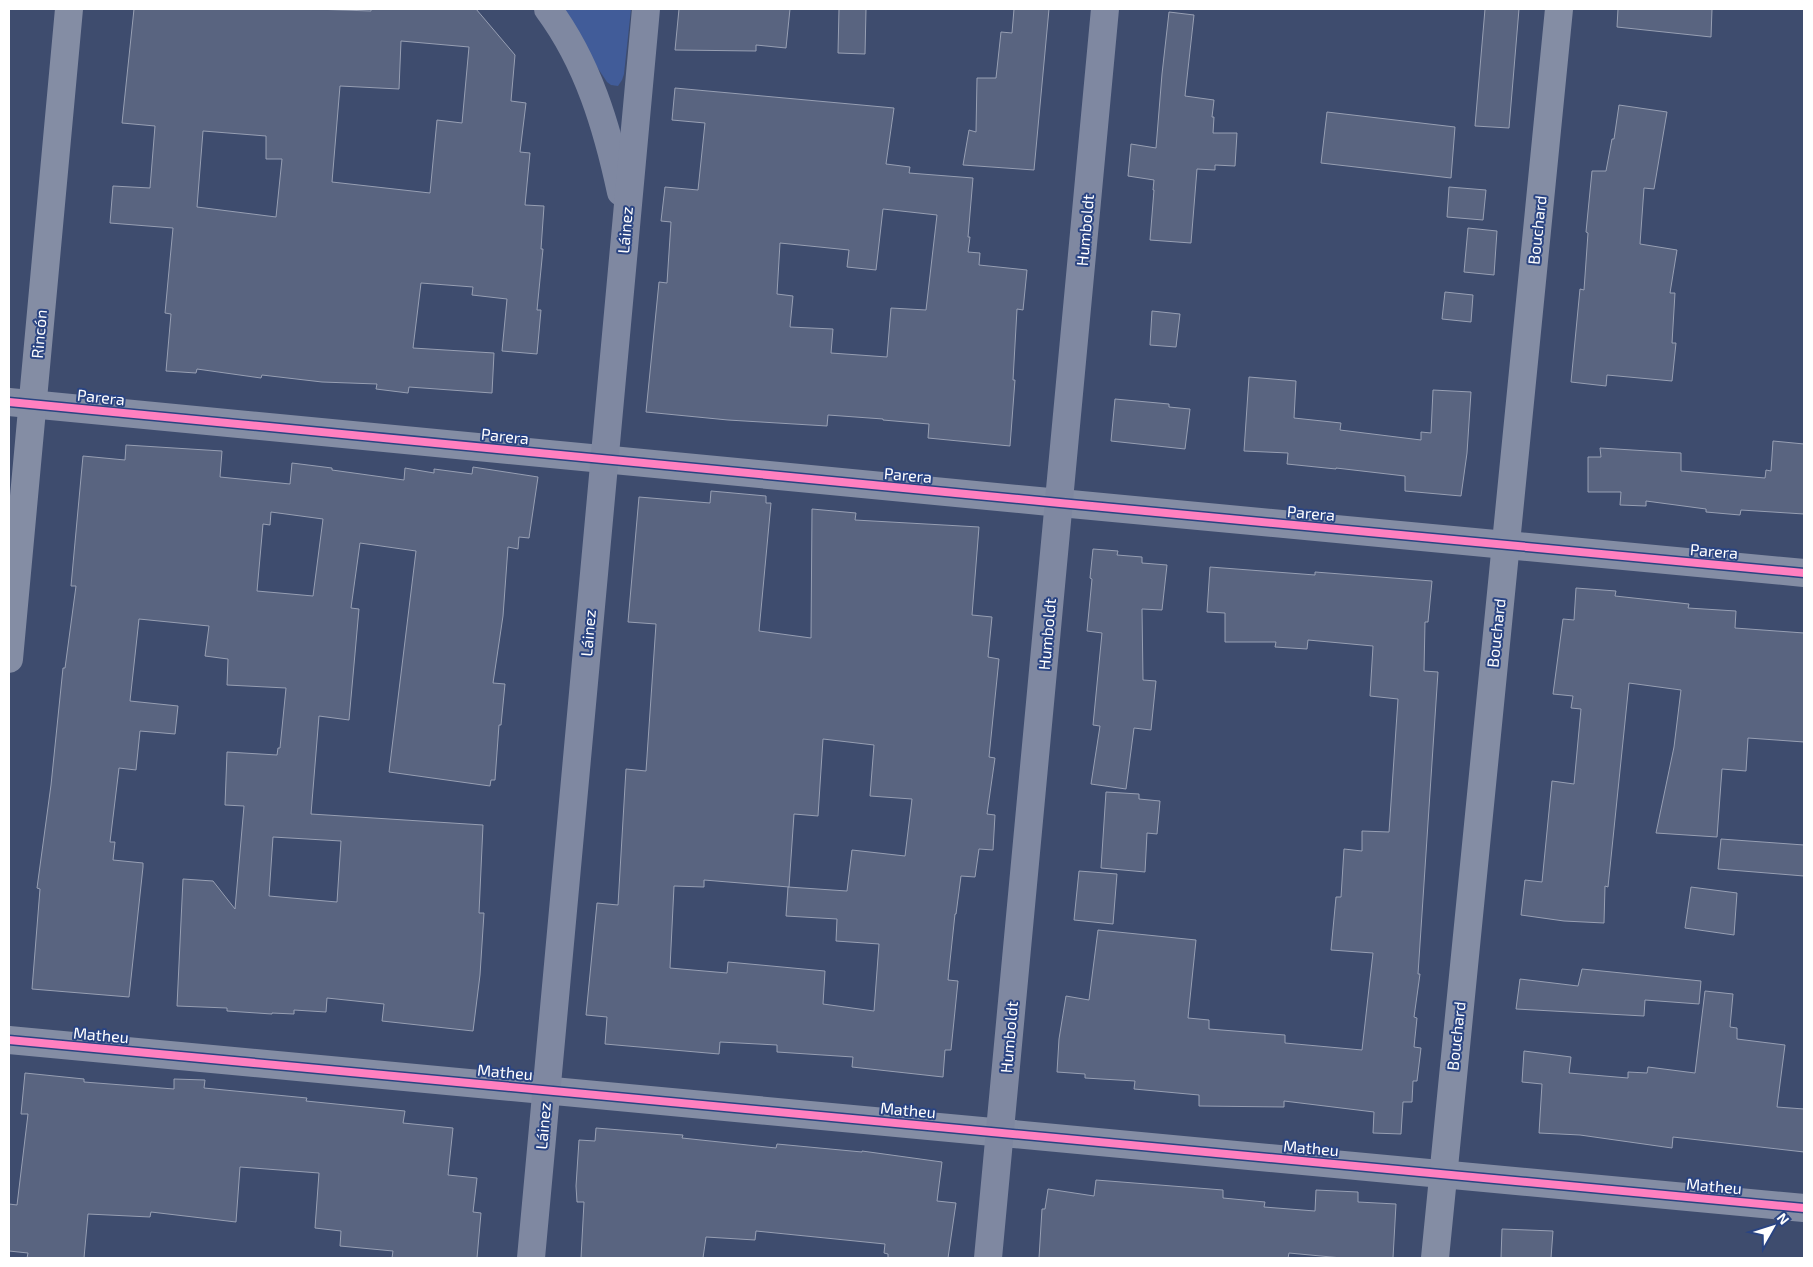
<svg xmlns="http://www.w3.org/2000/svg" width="1813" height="1267" viewBox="0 0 1813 1267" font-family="'Exo 2',sans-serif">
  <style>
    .green { fill: #415c99 }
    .building { fill: #596480; stroke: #979fb3; fill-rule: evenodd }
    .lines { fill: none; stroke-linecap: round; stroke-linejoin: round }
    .minor { stroke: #848da4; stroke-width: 28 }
    .secondary { stroke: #7f88a1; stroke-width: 28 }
    .cycleway-casing { stroke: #2a4482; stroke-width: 11 }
    .cycleway { stroke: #ff80c0; stroke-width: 8 }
    .labels { text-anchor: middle; stroke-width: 4; stroke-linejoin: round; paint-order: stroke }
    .street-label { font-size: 16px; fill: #fff; stroke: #2a4482 }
  </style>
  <rect width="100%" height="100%" fill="#3e4c6e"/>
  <!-- green -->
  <path class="green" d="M 558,9 L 631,9 L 624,74 L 622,80 L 618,86 L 611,85 L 607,82 Z"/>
  <!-- building -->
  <g class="building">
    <path d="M 134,9 L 313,9 L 371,11 L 371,9 L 476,9 L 515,55 L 511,101 L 526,103 L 520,152 L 530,153 L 525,205 L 544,206 L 541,249 L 543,249 L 537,310 L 541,310 L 537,354 L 502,351 L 507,299 L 472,295 L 473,287 L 421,283 L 413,348 L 494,353 L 492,393 L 409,387 L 408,393 L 376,389 L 377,384 L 322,382 L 262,375 L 261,378 L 197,369 L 196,373 L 166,371 L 171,314 L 165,313 L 173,228 L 110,223 L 113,186 L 150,188 L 155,126 L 122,123 ZM 401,41 L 469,47 L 462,123 L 437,120 L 430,193 L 332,182 L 340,86 L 399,89 ZM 203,131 L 266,136 L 266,159 L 282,159 L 276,217 L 197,207 Z"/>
    <path d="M 679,9 L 790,9 L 786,48 L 756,45 L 756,51 L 675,50 Z"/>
    <path d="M 839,9 L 866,9 L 865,54 L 838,53 Z"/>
    <path d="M 1014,9 L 1049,9 L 1034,170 L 963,165 L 969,130 L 976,132 L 977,78 L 996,78 L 1001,32 L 1012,33 Z"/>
    <path d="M 1485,9 L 1519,9 L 1509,128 L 1475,126 Z"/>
    <path d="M 1618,9 L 1712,9 L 1711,37 L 1617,27 Z"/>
    <path d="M 1169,12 L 1194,15 L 1185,96 L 1214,100 L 1212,117 L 1214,117 L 1213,133 L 1237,133 L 1235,166 L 1215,165 L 1215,170 L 1197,169 L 1191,243 L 1150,240 L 1154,190 L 1153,190 L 1154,180 L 1128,176 L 1131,144 L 1156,148 L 1162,74 Z"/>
    <path d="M 675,88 L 894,108 L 886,164 L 910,167 L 909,173 L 973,178 L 968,237 L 970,237 L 968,252 L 980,253 L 979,265 L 1027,270 L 1023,310 L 1017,309 L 1013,380 L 1015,380 L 1010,446 L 928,438 L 929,424 L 883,420 L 883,419 L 828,415 L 827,426 L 728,420 L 646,412 L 659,282 L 667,283 L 671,222 L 661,221 L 665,187 L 698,190 L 705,123 L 672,120 ZM 883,209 L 937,215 L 926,310 L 891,308 L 887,357 L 831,353 L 833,329 L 790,327 L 793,296 L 777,294 L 780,243 L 849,250 L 847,267 L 876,270 Z"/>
    <path d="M 1619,105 L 1667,112 L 1654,189 L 1644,188 L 1640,244 L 1677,250 L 1670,293 L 1675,293 L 1672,343 L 1676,343 L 1672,381 L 1607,375 L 1606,386 L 1571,382 L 1580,289 L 1584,290 L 1588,233 L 1586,232 L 1592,171 L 1606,171 L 1612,139 L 1614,139 Z"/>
    <path d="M 1327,112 L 1455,127 L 1451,178 L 1321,163 Z"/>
    <path d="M 1449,187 L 1486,190 L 1483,220 L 1447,217 Z"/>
    <path d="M 1468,228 L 1497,231 L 1494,275 L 1464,272 Z"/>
    <path d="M 1445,292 L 1473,295 L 1471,322 L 1442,319 Z"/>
    <path d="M 1152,311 L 1180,314 L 1176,347 L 1150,345 Z"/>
    <path d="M 1249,377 L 1296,381 L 1294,418 L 1341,423 L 1340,430 L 1421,440 L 1421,432 L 1431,433 L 1433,390 L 1471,392 L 1467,453 L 1461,496 L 1405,491 L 1405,476 L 1336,468 L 1336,469 L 1287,464 L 1288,453 L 1244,451 Z"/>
    <path d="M 1115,399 L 1169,404 L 1169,407 L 1190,409 L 1185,449 L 1111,441 Z"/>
    <path d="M 1773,441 L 1804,444 L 1804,514 L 1741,510 L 1740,515 L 1706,512 L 1706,509 L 1646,501 L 1646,506 L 1620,505 L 1621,492 L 1588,492 L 1588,457 L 1601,457 L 1600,448 L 1681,453 L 1681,471 L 1765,478 L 1766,470 L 1771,471 Z"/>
    <path d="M 126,445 L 222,451 L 220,477 L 290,484 L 292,463 L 332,468 L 332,470 L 404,480 L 405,468 L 434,473 L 434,469 L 472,474 L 473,467 L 538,477 L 529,538 L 519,537 L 518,549 L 508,547 L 503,616 L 493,683 L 505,684 L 501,725 L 499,725 L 495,780 L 491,780 L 490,786 L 389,772 L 416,551 L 360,543 L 351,608 L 359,609 L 349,720 L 319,716 L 311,814 L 483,825 L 479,913 L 484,913 L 480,975 L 473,1031 L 382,1021 L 384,1004 L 327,998 L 326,1012 L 294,1010 L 294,1014 L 272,1013 L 272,1014 L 227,1011 L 227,1008 L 177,1006 L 183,879 L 213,881 L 235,909 L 244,806 L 225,805 L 227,752 L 277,755 L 278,748 L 280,748 L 286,688 L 227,685 L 228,659 L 205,656 L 209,626 L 139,619 L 130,701 L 178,706 L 175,734 L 140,731 L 136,770 L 119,768 L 110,842 L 115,842 L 113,860 L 143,863 L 143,867 L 129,997 L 32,989 L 40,889 L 37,888 L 51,785 L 63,668 L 65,668 L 76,586 L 71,586 L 73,564 L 83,456 L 125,460 ZM 271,512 L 323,519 L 313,596 L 257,591 L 263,524 L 270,525 ZM 273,837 L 341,841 L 337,902 L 269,896 Z"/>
    <path d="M 711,491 L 766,496 L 766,503 L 771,503 L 759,631 L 811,638 L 812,509 L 856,513 L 855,520 L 979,527 L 972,615 L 992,617 L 988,657 L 999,659 L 989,757 L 995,758 L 987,814 L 995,815 L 993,850 L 979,849 L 975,877 L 961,876 L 956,914 L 955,914 L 948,980 L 958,981 L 951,1050 L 945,1050 L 943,1077 L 852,1067 L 853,1057 L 777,1052 L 777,1045 L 720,1042 L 719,1054 L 605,1044 L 607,1017 L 586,1015 L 597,903 L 618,905 L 626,769 L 646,771 L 656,624 L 628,622 L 639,497 L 710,503 ZM 823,739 L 874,745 L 870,796 L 912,799 L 905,856 L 852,850 L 847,891 L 788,887 L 786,916 L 837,919 L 836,941 L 879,944 L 874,1011 L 823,1004 L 825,971 L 728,962 L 727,973 L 670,968 L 674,886 L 704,887 L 704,880 L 789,887 L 794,814 L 818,816 Z"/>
    <path d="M 1093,549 L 1118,551 L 1117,555 L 1142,557 L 1142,563 L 1167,565 L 1162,610 L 1142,609 L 1143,680 L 1156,681 L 1151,730 L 1134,728 L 1126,789 L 1091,784 L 1100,726 L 1093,725 L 1102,633 L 1087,631 L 1092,579 L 1090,578 Z"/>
    <path d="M 1210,567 L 1315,575 L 1315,572 L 1432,581 L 1428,622 L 1425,622 L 1424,671 L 1438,672 L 1418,974 L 1420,974 L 1414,1017 L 1417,1018 L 1414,1047 L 1421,1048 L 1417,1081 L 1413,1081 L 1412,1102 L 1403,1102 L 1401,1134 L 1373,1133 L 1374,1112 L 1284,1101 L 1284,1107 L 1199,1106 L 1199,1095 L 1134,1089 L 1135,1081 L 1085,1078 L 1085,1074 L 1057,1072 L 1059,1039 L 1066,996 L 1089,1000 L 1098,930 L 1196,940 L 1188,1018 L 1209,1020 L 1209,1029 L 1285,1035 L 1285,1043 L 1362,1050 L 1373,953 L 1331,950 L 1336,897 L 1341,897 L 1344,849 L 1362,851 L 1362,831 L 1389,832 L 1398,699 L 1370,696 L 1373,646 L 1308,640 L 1307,649 L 1275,647 L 1276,642 L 1225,642 L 1225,613 L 1207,612 Z"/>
    <path d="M 1576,588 L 1616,591 L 1615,596 L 1689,604 L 1688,608 L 1736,611 L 1735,628 L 1804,633 L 1804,742 L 1748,738 L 1746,771 L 1722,769 L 1717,837 L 1656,833 L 1674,747 L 1681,690 L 1629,683 L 1608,887 L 1605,886 L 1604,923 L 1564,921 L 1521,915 L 1525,880 L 1542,882 L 1552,781 L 1574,784 L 1581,709 L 1571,708 L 1573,696 L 1553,694 L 1563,619 L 1574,620 Z"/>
    <path d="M 1106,792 L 1139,794 L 1139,799 L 1160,801 L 1157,834 L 1147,833 L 1145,872 L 1101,868 Z"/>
    <path d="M 1721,839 L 1804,845 L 1804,876 L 1718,869 Z"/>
    <path d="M 1079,871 L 1117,874 L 1113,924 L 1074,920 Z"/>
    <path d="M 1691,887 L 1737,893 L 1734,935 L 1685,928 Z"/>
    <path d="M 1582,969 L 1701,981 L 1699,1004 L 1645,1000 L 1644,1016 L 1516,1009 L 1520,979 L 1578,986 Z"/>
    <path d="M 1705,991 L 1733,994 L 1730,1027 L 1737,1028 L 1737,1039 L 1785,1045 L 1777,1107 L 1804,1109 L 1804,1152 L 1673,1137 L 1672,1148 L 1580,1135 L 1539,1133 L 1542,1084 L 1522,1082 L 1524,1051 L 1571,1057 L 1569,1073 L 1628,1078 L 1628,1072 L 1647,1073 L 1648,1067 L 1695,1073 Z"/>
    <path d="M 25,1073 L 84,1079 L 84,1082 L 174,1089 L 174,1079 L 205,1080 L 204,1088 L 307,1098 L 306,1101 L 405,1111 L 403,1123 L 453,1128 L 448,1175 L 477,1178 L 473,1212 L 481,1213 L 477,1258 L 392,1258 L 393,1251 L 340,1246 L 341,1231 L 315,1228 L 319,1173 L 240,1167 L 236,1222 L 151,1212 L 150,1217 L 88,1214 L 84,1258 L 27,1258 L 28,1253 L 9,1251 L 9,1204 L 17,1205 L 28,1114 L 21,1114 Z"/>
    <path d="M 596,1128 L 683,1135 L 682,1138 L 776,1148 L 777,1144 L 862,1152 L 862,1151 L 942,1162 L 937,1201 L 956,1203 L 948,1258 L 888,1258 L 888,1254 L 884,1253 L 885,1244 L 756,1231 L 755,1240 L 706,1237 L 703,1258 L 581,1258 L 584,1202 L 577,1202 L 576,1186 L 579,1140 L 595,1141 Z"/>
    <path d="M 1096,1180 L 1223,1190 L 1223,1198 L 1265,1202 L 1264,1207 L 1315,1211 L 1316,1190 L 1358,1192 L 1358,1202 L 1396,1204 L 1393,1258 L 1342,1258 L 1289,1253 L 1288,1258 L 1039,1258 L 1042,1209 L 1045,1209 L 1048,1189 L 1094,1196 Z"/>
    <path d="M 1502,1229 L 1553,1231 L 1551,1258 L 1501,1258 Z"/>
  </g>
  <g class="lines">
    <!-- minor -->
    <g class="minor">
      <path d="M 9,402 L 1060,503 L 1804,573"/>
      <path d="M 9,659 L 69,9"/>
      <path d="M 9,1040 L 1804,1208"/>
      <path d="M 1435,1258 L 1559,9"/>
    </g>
    <!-- secondary -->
    <g class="secondary">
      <path d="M 548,9 C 588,63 607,127 621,192"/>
      <path d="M 531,1258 L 646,9"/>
      <path d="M 988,1258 L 1105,9"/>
    </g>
    <!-- cycleway casing -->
    <g class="cycleway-casing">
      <g id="cycleway">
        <path d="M 9,402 L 1060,503 L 1804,573"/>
        <path d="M 9,1040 L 1804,1208"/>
      </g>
    </g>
    <!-- cycleway -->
    <use href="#cycleway" class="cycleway"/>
  </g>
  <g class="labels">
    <!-- street labels -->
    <g class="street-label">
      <text transform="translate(625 230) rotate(-85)" y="6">Láinez</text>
      <text transform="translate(1085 230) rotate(-85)" y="6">Humboldt</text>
      <text transform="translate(1537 230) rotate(-84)" y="6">Bouchard</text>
      <text transform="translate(39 334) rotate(-85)" y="6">Rincón</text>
      <text transform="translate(101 397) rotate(6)" y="6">Parera</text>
      <text transform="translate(505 436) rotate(6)" y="6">Parera</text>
      <text transform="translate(908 475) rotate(5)" y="6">Parera</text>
      <text transform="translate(1311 513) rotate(5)" y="6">Parera</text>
      <text transform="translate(1714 551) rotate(5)" y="6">Parera</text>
      <text transform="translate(588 633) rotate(-85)" y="6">Láinez</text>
      <text transform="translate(1496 633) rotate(-84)" y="6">Bouchard</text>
      <text transform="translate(1047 634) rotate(-85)" y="6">Humboldt</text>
      <text transform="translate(101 1035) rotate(5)" y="6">Matheu</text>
      <text transform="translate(1456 1036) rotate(-84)" y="6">Bouchard</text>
      <text transform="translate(1009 1037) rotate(-85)" y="6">Humboldt</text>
      <text transform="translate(505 1072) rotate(5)" y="6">Matheu</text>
      <text transform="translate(908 1110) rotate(5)" y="6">Matheu</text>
      <text transform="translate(543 1126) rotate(-85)" y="6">Láinez</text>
      <text transform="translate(1311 1148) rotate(5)" y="6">Matheu</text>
      <text transform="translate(1714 1186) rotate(5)" y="6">Matheu</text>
    </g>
  </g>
  <!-- border -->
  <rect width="1813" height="1267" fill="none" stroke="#ffffff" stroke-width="20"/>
  <!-- north arrow -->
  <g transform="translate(1773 1227) rotate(51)" stroke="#2a4482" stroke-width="4" paint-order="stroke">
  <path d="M0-4L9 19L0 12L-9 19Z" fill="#ffffff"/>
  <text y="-8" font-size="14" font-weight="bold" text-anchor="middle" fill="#ffffff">N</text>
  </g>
</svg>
